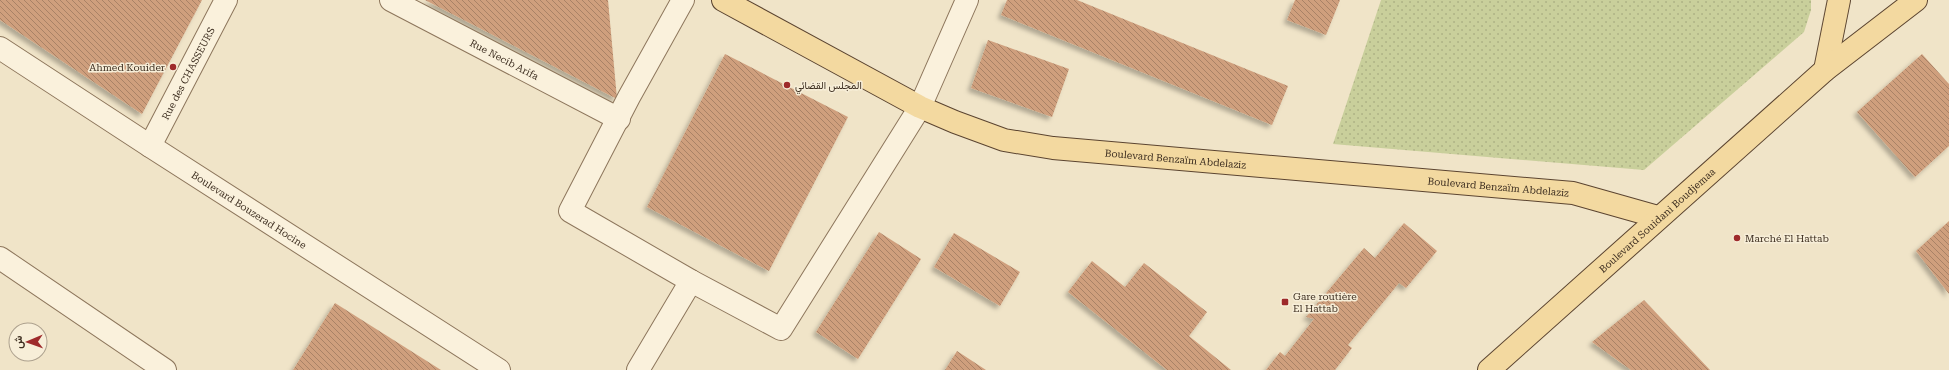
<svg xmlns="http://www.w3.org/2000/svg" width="1949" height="370" viewBox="0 0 1949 370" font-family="'Roboto Serif',Vazirmatn,serif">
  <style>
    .garden { fill: url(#garden-dots) }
    .building { fill: url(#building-back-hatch); filter: url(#shadow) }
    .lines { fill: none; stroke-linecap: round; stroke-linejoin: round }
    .minor-casing { stroke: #8d765c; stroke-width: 24 }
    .major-casing { stroke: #5b4430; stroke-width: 24 }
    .minor { stroke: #faf1dc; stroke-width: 22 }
    .major { stroke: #f3d9a0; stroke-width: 22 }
    .poi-dot { fill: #9e2a2b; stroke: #f7eed8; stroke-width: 1.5 }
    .labels { text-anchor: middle; stroke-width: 3; stroke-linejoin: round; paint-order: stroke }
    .street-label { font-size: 10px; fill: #3d2e20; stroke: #f7eed8 }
    .poi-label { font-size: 10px; fill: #3d2e20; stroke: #f7eed8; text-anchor: start }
  </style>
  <defs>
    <pattern id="garden-dots" width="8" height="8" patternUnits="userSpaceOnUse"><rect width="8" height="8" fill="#c9cf9b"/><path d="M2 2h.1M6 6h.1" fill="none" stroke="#aeb285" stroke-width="1.8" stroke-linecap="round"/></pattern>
    <pattern id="building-back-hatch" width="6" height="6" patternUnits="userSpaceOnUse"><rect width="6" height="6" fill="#cf9f7d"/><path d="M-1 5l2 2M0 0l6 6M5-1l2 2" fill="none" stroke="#a98266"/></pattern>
    <filter id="shadow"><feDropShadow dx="-3.5" dy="3.5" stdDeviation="2" flood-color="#0004"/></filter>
  </defs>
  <rect width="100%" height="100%" fill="#f0e4c8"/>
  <!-- garden -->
  <path class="garden" d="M 1381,0 L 1811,0 L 1811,10 L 1804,32 L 1644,170 L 1333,144 Z"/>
  <!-- building -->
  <g class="building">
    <path d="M 0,0 L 202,0 L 142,114 L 0,20 Z"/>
    <path d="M 425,0 L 608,0 L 617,99 Z"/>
    <path d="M 1007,0 L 1077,0 L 1288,86 L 1272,125 L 1001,15 Z"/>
    <path d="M 1295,0 L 1340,0 L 1326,35 L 1287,20 Z"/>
    <path d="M 988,40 L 1069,69 L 1052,117 L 971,88 Z"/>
    <path d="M 725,54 L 848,117 L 769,271 L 647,207 Z"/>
    <path d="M 1922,54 L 1949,84 L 1949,146 L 1915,177 L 1857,112 Z"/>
    <path d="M 1949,221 L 1949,294 L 1916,251 Z"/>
    <path d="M 1404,223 L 1437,251 L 1406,288 L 1399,283 L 1348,345 L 1352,348 L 1335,370 L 1266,370 L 1280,352 L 1285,356 L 1314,319 L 1306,317 L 1364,248 L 1375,258 Z"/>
    <path d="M 879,232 L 921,259 L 858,359 L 816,332 Z"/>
    <path d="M 954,233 L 1020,272 L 1000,306 L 934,267 Z"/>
    <path d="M 1092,261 L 1125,287 L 1144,263 L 1207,312 L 1189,336 L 1231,370 L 1167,370 L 1068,292 Z"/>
    <path d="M 1644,300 L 1710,370 L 1631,370 L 1592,342 Z"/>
    <path d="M 335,303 L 441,370 L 293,370 Z"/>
    <path d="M 957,351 L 986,370 L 945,370 Z"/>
  </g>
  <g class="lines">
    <!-- minor casing -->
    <g class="minor-casing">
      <g id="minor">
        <path id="s1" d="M 391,0 L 619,119"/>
        <path d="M 683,0 L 629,97 L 570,211 L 691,281 L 781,329 L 920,107 L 967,0"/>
        <path id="s2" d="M 0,48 L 150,146 L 499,370"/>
        <path id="s3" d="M 150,146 L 226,0"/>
        <path d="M 0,258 L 165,370"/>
        <path d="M 638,370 L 691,281"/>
      </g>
    </g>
    <!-- major casing -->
    <g class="major-casing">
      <g id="major">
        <path id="s4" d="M 723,0 L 920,107 L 955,122 L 1004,140 L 1053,148 L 1573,193 L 1658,217"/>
        <path d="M 1825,70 L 1839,0"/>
        <path id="s5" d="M 1489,370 L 1825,70 L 1916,0"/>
      </g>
    </g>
    <!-- minor -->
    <use href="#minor" class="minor"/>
    <!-- major -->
    <use href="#major" class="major"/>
  </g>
  <!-- markers -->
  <g class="poi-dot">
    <circle cx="173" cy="67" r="4"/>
    <circle cx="787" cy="85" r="4"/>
    <circle cx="1737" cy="238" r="4"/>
    <rect x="1281" y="298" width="8" height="8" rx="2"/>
  </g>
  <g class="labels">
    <!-- street labels -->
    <g class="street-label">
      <text dy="4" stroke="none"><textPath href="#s1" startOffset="128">Rue Necib Arifa</textPath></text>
      <text dy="4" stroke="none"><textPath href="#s3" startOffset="82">Rue des CHASSEURS</textPath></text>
      <text dy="4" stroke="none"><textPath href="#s4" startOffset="487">Boulevard Benzaïm Abdelaziz</textPath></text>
      <text dy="4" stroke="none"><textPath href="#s4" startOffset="811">Boulevard Benzaïm Abdelaziz</textPath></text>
      <text dy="4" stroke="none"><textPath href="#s2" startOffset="297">Boulevard Bouzerad Hocine</textPath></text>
      <text dy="4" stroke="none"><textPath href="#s5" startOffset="225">Boulevard Souidani Boudjemaa</textPath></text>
    </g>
    <!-- poi labels -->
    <g class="poi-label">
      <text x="165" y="71" text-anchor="end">Ahmed Kouider</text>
      <text x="795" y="89">المجلس القضائي</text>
      <text x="1745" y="242">Marché El Hattab</text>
      <text x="1293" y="300">Gare routière<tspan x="1293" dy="12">El Hattab</tspan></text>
    </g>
  </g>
  <!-- north arrow -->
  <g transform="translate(28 342) rotate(268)"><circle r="19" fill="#f7eed8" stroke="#ada18e"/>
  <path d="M0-3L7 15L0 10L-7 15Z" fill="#9e2a2b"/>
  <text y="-6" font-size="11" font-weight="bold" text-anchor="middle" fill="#3d2e20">ش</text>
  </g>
</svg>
